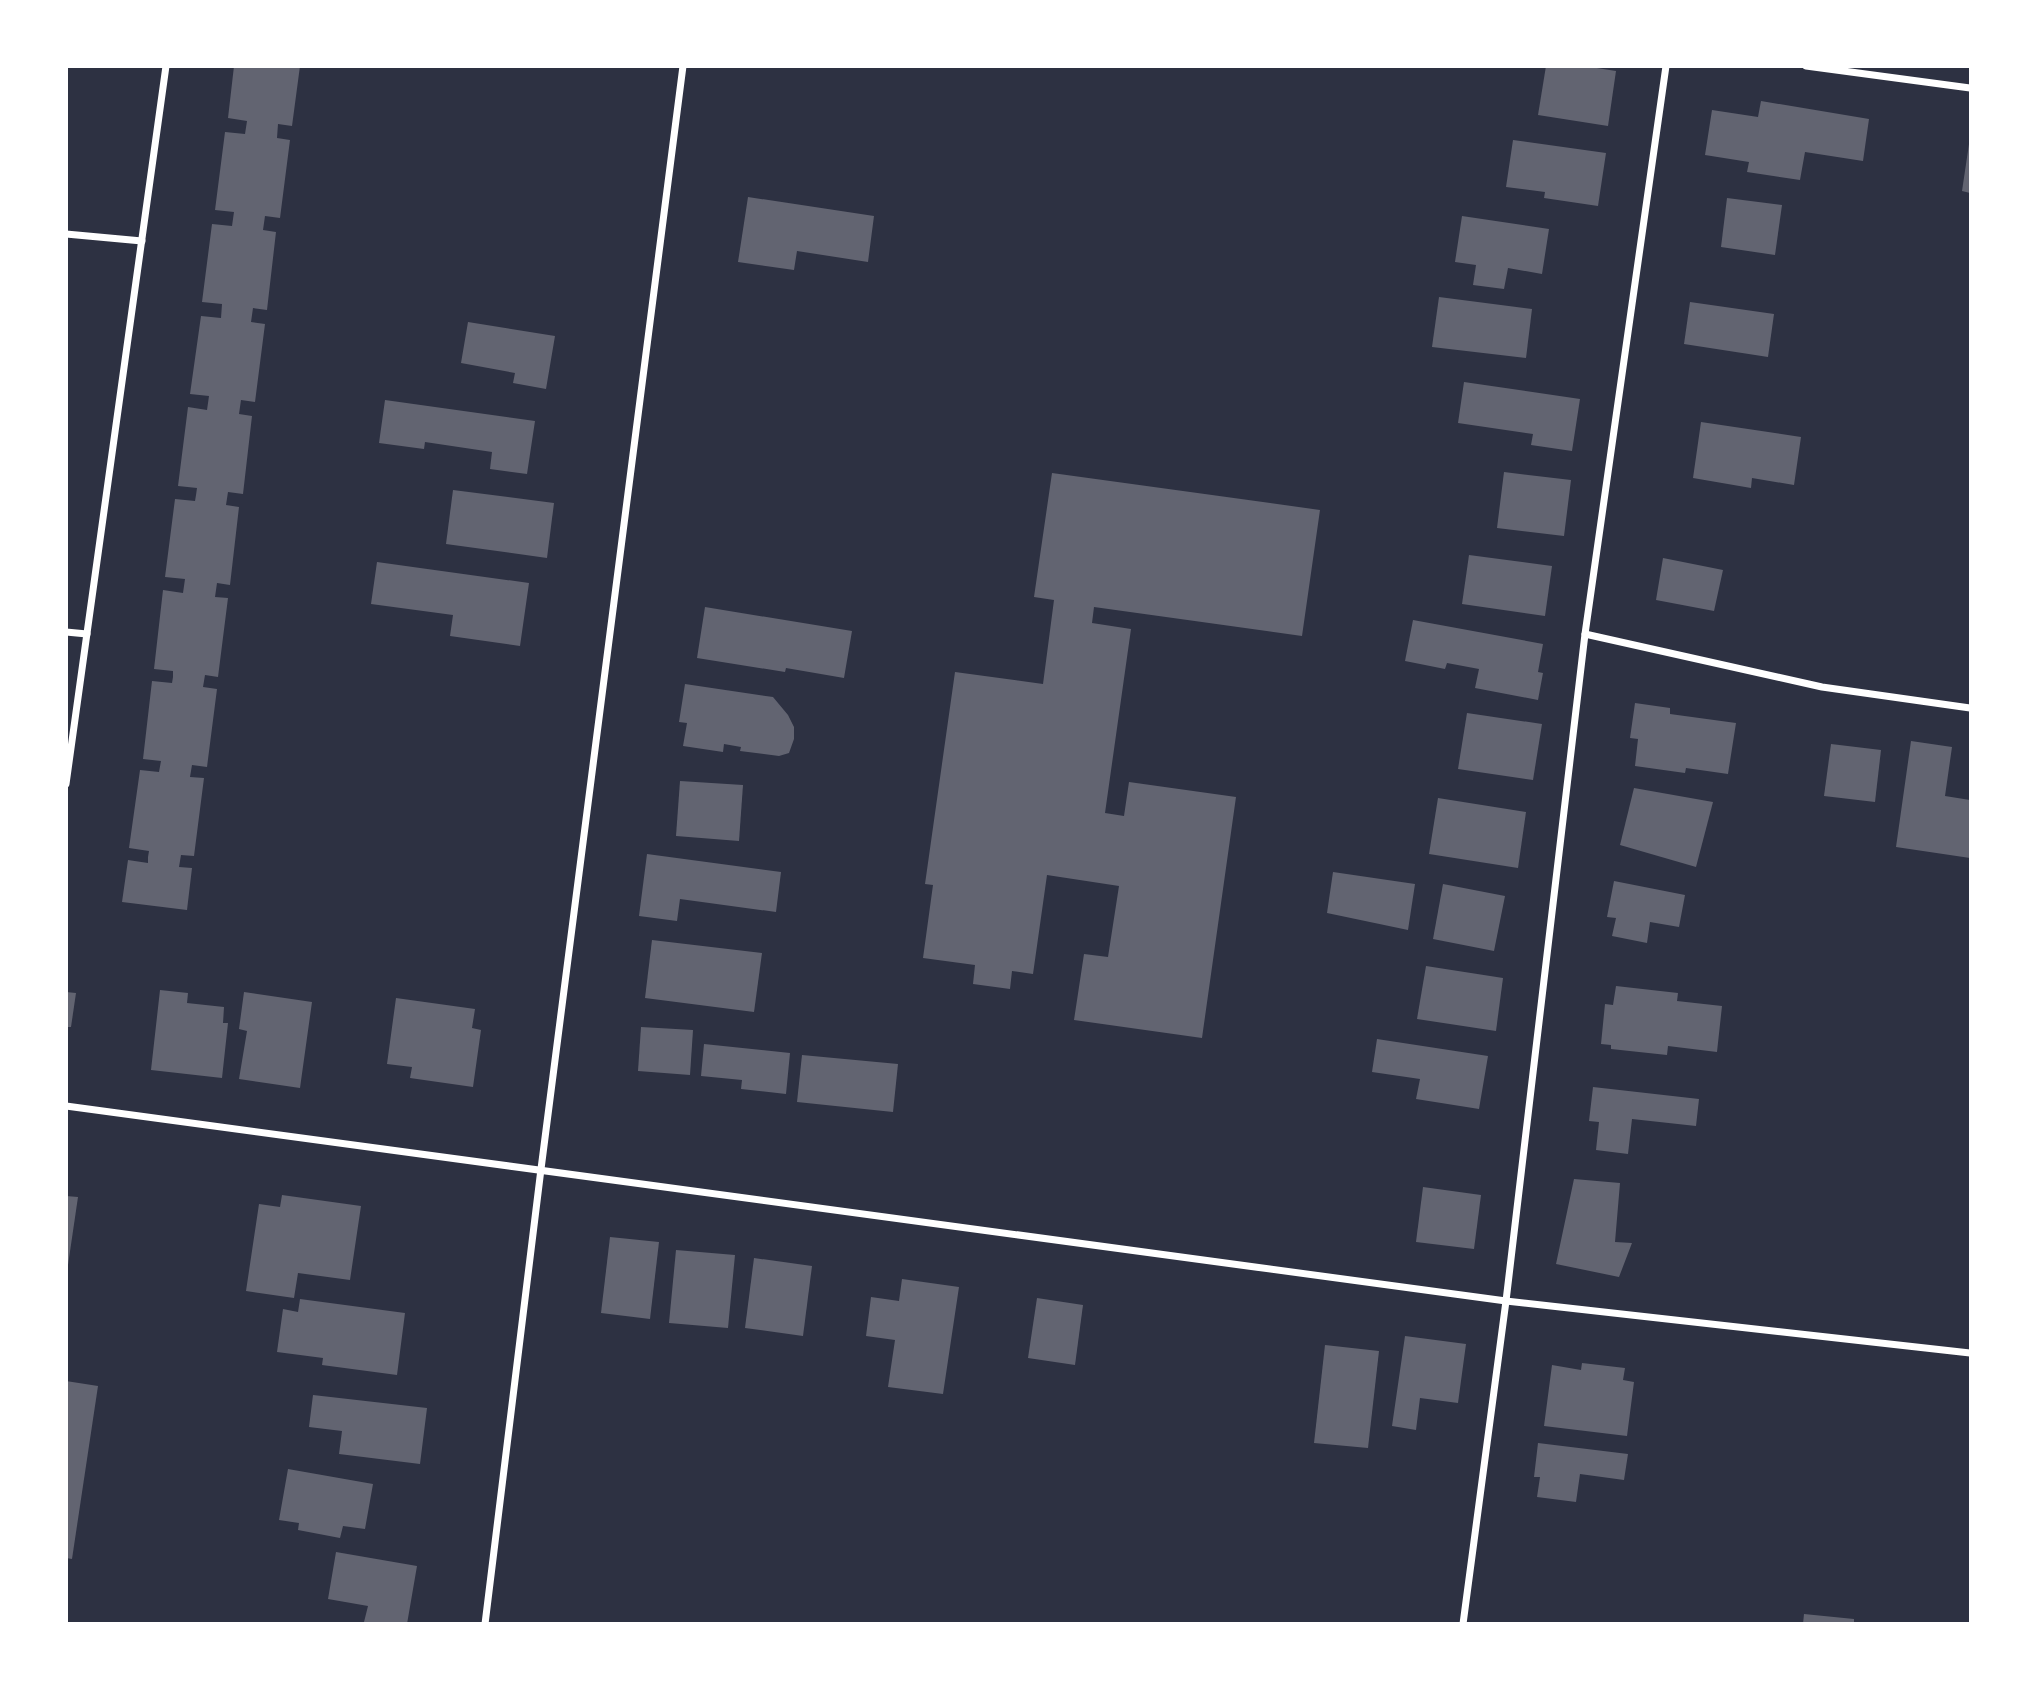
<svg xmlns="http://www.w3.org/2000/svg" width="2037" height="1690" viewBox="0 0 2037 1690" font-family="Quicksand,sans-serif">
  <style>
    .building { fill: #626471 }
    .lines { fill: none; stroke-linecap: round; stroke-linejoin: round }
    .minor { stroke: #fff; stroke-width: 7 }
  </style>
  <rect width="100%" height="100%" fill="#2d3142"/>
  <!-- building -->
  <g class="building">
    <path d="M 234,66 L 300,66 L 292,126 L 278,124 L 277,138 L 290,140 L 280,218 L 265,216 L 263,230 L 276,232 L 267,310 L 253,308 L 251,322 L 265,324 L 255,402 L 241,400 L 239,414 L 252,416 L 243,494 L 228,492 L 226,505 L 239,507 L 230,585 L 217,583 L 215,597 L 228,598 L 218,677 L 205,675 L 203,687 L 217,689 L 207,767 L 192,765 L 190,777 L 204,778 L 194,856 L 181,855 L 179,867 L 192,868 L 187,910 L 122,902 L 128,860 L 148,863 L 148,857 L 149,851 L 129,848 L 140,770 L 159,772 L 161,761 L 143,759 L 152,681 L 172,683 L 173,677 L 173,671 L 154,669 L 163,590 L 183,593 L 185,579 L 165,577 L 175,499 L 195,501 L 196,495 L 197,488 L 178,486 L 188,407 L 207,410 L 209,396 L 190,394 L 201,316 L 221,318 L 222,304 L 202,302 L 212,224 L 232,226 L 234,212 L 215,210 L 225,132 L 245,134 L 247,121 L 228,118 Z"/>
    <path d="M 1546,66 L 1584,66 L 1616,71 L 1608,126 L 1538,115 Z"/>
    <path d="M 1761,101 L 1869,119 L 1863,161 L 1805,152 L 1800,180 L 1747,172 L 1749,162 L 1705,155 L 1712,110 L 1758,117 Z"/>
    <path d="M 1513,140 L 1606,153 L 1598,206 L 1544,198 L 1545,192 L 1506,187 Z"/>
    <path d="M 1969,144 L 1970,144 L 1970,193 L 1962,191 Z"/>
    <path d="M 748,197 L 874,216 L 868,262 L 797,251 L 794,270 L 738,262 Z"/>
    <path d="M 1727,198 L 1782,205 L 1775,255 L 1721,247 Z"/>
    <path d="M 1462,216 L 1549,229 L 1542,274 L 1508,268 L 1504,289 L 1473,285 L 1476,265 L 1455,262 Z"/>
    <path d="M 1439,297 L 1532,309 L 1526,358 L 1432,347 Z"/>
    <path d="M 1690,302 L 1774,314 L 1768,357 L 1684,344 Z"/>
    <path d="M 468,322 L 555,336 L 546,389 L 513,383 L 515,373 L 461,363 Z"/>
    <path d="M 1464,382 L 1580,399 L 1572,451 L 1531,445 L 1533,434 L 1458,423 Z"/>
    <path d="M 385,400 L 535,421 L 527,474 L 490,469 L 492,452 L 425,442 L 424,449 L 379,443 Z"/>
    <path d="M 1701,422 L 1801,437 L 1794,485 L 1752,478 L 1751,488 L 1693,478 Z"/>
    <path d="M 1504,472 L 1571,480 L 1564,536 L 1497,528 Z"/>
    <path d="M 1052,473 L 1320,510 L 1302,636 L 1094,607 L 1092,623 L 1131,629 L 1105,813 L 1124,816 L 1129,782 L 1236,797 L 1202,1038 L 1074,1020 L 1084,954 L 1108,957 L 1119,886 L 1047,875 L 1033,974 L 1012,971 L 1010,989 L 973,984 L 975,965 L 923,958 L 933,885 L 925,884 L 955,672 L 1043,684 L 1054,600 L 1034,597 Z"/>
    <path d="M 453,490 L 554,503 L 547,558 L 446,544 Z"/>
    <path d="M 1469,555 L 1552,566 L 1545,616 L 1462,604 Z"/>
    <path d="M 1663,558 L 1723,570 L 1714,611 L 1656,600 Z"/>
    <path d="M 377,562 L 529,583 L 520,646 L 450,636 L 453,615 L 371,604 Z"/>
    <path d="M 705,607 L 852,631 L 844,678 L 786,668 L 785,672 L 697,658 Z"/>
    <path d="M 1413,620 L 1543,644 L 1538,672 L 1543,673 L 1538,700 L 1475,688 L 1479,669 L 1447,663 L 1445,669 L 1405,661 Z"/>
    <path d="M 685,684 L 773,697 L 788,715 L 794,727 L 794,739 L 789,753 L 779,756 L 740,751 L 741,747 L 724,744 L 723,752 L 683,746 L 687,723 L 679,722 Z"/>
    <path d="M 1635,703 L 1670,708 L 1670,714 L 1736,723 L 1728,774 L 1686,768 L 1685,773 L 1635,766 L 1638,739 L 1630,738 Z"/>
    <path d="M 1467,713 L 1542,724 L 1533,780 L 1458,769 Z"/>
    <path d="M 1911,741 L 1952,747 L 1945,796 L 1970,800 L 1970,858 L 1896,847 Z"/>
    <path d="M 1831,744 L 1881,750 L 1875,802 L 1824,796 Z"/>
    <path d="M 680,781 L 743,785 L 739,841 L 676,836 Z"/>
    <path d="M 1634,788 L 1713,802 L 1696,867 L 1620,845 Z"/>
    <path d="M 1438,798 L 1526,812 L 1518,868 L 1429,854 Z"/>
    <path d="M 647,854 L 781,872 L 776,912 L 680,899 L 677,921 L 639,916 Z"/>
    <path d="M 1333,872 L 1415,884 L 1408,930 L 1327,913 Z"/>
    <path d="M 1614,881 L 1685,895 L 1679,927 L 1650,922 L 1647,943 L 1612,936 L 1616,918 L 1607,917 Z"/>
    <path d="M 1443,884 L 1505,896 L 1494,951 L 1433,939 Z"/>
    <path d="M 652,940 L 762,953 L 754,1012 L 645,998 Z"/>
    <path d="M 1426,966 L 1503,978 L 1496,1031 L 1417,1019 Z"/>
    <path d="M 1616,986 L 1678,993 L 1677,1001 L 1722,1006 L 1717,1052 L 1668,1046 L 1667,1055 L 1611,1049 L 1611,1045 L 1601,1044 L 1605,1004 L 1613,1005 Z"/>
    <path d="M 160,990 L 188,993 L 187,1003 L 224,1007 L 223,1023 L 228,1023 L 222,1078 L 151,1070 Z"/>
    <path d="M 66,992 L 76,993 L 71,1027 L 66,1027 Z"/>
    <path d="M 244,992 L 312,1002 L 300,1088 L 239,1079 L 247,1031 L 239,1029 Z"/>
    <path d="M 396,998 L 475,1009 L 472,1028 L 481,1030 L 473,1087 L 410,1078 L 412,1067 L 387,1064 Z"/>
    <path d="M 641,1027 L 693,1030 L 690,1075 L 638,1071 Z"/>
    <path d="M 1377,1039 L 1488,1056 L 1479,1109 L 1416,1099 L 1420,1079 L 1372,1072 Z"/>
    <path d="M 704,1044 L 790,1053 L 786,1094 L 741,1089 L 742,1080 L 701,1076 Z"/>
    <path d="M 802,1055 L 898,1064 L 893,1112 L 797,1102 Z"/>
    <path d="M 1593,1087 L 1699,1099 L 1696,1126 L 1632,1119 L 1628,1154 L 1596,1150 L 1599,1122 L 1589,1121 Z"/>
    <path d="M 1574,1179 L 1620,1183 L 1615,1242 L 1632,1243 L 1619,1277 L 1556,1264 Z"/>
    <path d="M 1423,1187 L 1481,1195 L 1474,1249 L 1416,1242 Z"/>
    <path d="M 282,1195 L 361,1206 L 350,1280 L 298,1273 L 294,1298 L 246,1291 L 259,1204 L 280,1207 Z"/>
    <path d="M 66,1196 L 78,1197 L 68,1265 L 66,1265 Z"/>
    <path d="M 610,1237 L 659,1242 L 650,1319 L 601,1313 Z"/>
    <path d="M 676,1250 L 735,1255 L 728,1328 L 669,1323 Z"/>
    <path d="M 754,1258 L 812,1266 L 803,1336 L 745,1328 Z"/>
    <path d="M 902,1279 L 959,1287 L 943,1394 L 888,1387 L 895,1340 L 866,1336 L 871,1297 L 899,1301 Z"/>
    <path d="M 1037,1298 L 1083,1305 L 1075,1365 L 1028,1358 Z"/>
    <path d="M 300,1299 L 405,1313 L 397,1375 L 322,1365 L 323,1358 L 277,1352 L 283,1309 L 298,1312 Z"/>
    <path d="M 1405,1336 L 1466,1344 L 1458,1403 L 1420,1398 L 1416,1430 L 1392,1426 Z"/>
    <path d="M 1325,1345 L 1379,1351 L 1368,1448 L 1314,1443 Z"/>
    <path d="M 1582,1363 L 1625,1368 L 1623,1380 L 1634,1382 L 1627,1436 L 1544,1426 L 1552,1365 L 1581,1370 Z"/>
    <path d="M 66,1381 L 98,1386 L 72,1559 L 66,1558 Z"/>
    <path d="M 313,1395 L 427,1408 L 420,1464 L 339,1454 L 342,1431 L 309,1427 Z"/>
    <path d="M 1538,1443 L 1628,1454 L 1624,1480 L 1580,1474 L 1576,1502 L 1537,1497 L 1540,1477 L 1534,1477 Z"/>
    <path d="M 288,1469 L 373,1484 L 365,1529 L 343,1526 L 340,1538 L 298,1530 L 299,1523 L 279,1520 Z"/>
    <path d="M 336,1552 L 417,1566 L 407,1624 L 364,1622 L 368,1606 L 328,1599 Z"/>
    <path d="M 1804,1614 L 1854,1619 L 1854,1624 L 1803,1624 Z"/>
  </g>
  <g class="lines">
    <!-- minor -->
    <g class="minor">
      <path d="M 1806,66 L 1970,88"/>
      <path d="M 66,234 L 142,241"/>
      <path d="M 66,632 L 87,634"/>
      <path d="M 1585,634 L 1822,687 L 1970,708"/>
      <path d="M 66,784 L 166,66"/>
      <path d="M 66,1106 L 1506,1301 L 1970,1353"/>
      <path d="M 485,1624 L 541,1169 L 683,66"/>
      <path d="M 1463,1624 L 1506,1301 L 1585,634 L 1666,66"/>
    </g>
  </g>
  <!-- border -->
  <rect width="2037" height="1690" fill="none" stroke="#ffffff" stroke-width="136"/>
</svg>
